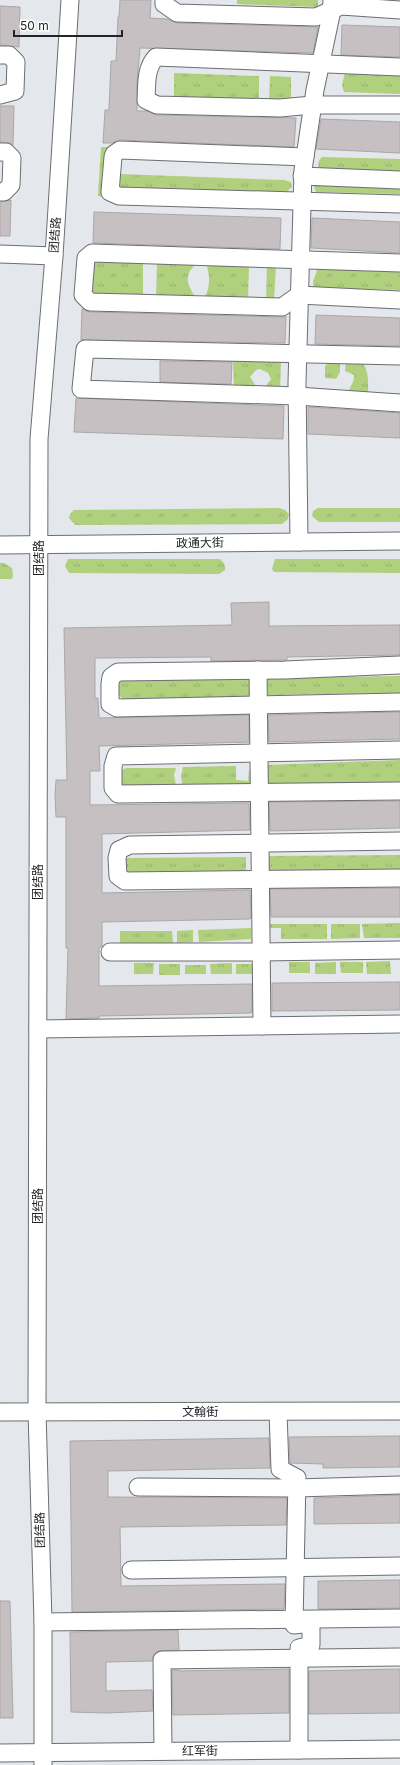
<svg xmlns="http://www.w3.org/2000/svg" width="400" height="1765" viewBox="0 0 400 1765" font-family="Inter,'Noto Sans SC',sans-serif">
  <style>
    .grass { fill: url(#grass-tufts) }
    .building { fill: #c6c0c2; stroke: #aba6a7 }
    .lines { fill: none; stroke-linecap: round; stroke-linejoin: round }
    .minor-casing { stroke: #6b6e72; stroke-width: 19 }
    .minor { stroke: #fff; stroke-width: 17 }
    .labels { text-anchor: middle; stroke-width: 4; stroke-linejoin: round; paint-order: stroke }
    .street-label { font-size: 12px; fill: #222425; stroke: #fff }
  </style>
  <defs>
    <pattern id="grass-tufts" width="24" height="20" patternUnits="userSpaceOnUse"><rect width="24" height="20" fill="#b0d07e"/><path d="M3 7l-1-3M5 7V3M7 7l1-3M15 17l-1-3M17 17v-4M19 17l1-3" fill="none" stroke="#97b26d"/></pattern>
  </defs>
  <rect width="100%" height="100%" fill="#e4e7eb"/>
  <!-- grass -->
  <g class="grass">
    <path d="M 237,0 L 318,0 L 318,7 L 237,4 Z"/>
    <path d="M 345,72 L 400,75 L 400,94 L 344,92 L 342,85 Z"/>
    <path d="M 174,73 L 259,76 L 259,102 L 174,99 Z"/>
    <path d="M 270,76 L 291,77 L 291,103 L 269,102 Z"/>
    <path d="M 101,147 L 111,147 L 108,197 L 98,196 Z"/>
    <path d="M 322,157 L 400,159 L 400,172 L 320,170 C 317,164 318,161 322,157 Z"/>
    <path d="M 119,174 L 284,180 L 291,182 L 292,187 L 286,192 L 116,187 Z"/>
    <path d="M 319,183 L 400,185 L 400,194 L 316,192 L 314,186 Z"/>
    <path d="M 91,261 L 143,262 L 143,298 L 91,297 Z"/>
    <path d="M 157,264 L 195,265 C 183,276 188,286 196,298 L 156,297 Z"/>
    <path d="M 267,265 L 276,265 L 274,301 L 266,301 Z"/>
    <path d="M 207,266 L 249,266 L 248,299 L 205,297 C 210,287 210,277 207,266 Z"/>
    <path d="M 318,267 L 400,270 L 400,290 L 314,288 L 313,282 Z"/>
    <path d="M 236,358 L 281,359 L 280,393 L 263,387 L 266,386 L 271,379 L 268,373 L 260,369 L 256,370 L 250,377 L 256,386 L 234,392 L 233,361 Z"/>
    <path d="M 340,361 L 340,372 L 336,379 L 325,378 L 325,366 L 328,363 Z"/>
    <path d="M 346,361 L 361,361 C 370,371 368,383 368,395 L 349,394 C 348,387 355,383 354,375 L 345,371 Z"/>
    <path d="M 279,508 L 285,510 L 289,514 L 288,519 L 282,524 L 75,525 L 69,518 L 70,514 L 74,510 Z"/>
    <path d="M 318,508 L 400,508 L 400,522 L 319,522 L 312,516 L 313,511 Z"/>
    <path d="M 68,559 L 220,559 C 223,562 226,565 225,570 L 219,574 L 69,573 L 65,566 Z"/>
    <path d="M 275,559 L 400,559 L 400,573 L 274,572 L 272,569 Z"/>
    <path d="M 0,563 L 4,563 L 12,568 L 13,575 L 12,579 L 0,579 Z"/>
    <path d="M 400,676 L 400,693 L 268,695 L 267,678 Z"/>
    <path d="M 119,679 L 253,679 L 252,698 L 123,699 C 116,694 118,687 119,679 Z"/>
    <path d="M 400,760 L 400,782 L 267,784 L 266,765 Z"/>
    <path d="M 236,766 L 236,780 L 248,781 L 249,770 L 253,770 L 254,784 L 182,784 L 181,776 L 183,767 Z"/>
    <path d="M 126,768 L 176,768 L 174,775 L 176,785 L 118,785 L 117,769 L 122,770 Z"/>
    <path d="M 400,855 L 400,871 L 268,873 L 267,856 Z"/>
    <path d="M 246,857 L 246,873 L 125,874 L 125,858 Z"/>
    <path d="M 400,923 L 400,938 L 364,938 L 362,924 Z"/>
    <path d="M 267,924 L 327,924 L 327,939 L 281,939 L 281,928 L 265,928 Z"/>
    <path d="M 331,924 L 360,924 L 360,938 L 331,939 Z"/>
    <path d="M 251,928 L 251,939 L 199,942 L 198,930 Z"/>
    <path d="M 193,930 L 193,942 L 177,943 L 177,931 Z"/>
    <path d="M 120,931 L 172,931 L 173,944 L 120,944 Z"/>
    <path d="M 390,961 L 391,974 L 367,974 L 366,962 Z"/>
    <rect x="289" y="962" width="21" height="11"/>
    <path d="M 336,962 L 336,974 L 315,974 L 315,963 Z"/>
    <path d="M 340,962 L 363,962 L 363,973 L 341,973 Z"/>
    <path d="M 134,963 L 154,963 L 153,974 L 134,974 Z"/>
    <path d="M 232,963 L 232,974 L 211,974 L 210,964 Z"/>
    <rect x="159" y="964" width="21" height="11"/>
    <path d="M 236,964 L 254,964 L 255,974 L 236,974 Z"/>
    <rect x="185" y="965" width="21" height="9"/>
  </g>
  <!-- building -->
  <g class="building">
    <path d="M 120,0 L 151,0 L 150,18 L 167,19 L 177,23 L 318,27 L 313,53 L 140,48 L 137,82 L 137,111 L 147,111 L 157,115 L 296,118 L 294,147 L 120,140 L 112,143 L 103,143 L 105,110 L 109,110 L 111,61 L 116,61 L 118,17 L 119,17 Z"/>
    <path d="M 0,6 L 20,7 L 19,47 L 0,45 Z"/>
    <path d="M 342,25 L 400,27 L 400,57 L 341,55 Z"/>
    <path d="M 0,106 L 14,106 L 13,145 L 10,143 L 0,142 Z"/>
    <path d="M 321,119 L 400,122 L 400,153 L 316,149 Z"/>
    <path d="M 11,200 L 10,236 L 0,236 L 0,202 Z"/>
    <path d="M 94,212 L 281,218 L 280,249 L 93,243 Z"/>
    <path d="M 312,218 L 400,222 L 400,253 L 311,248 Z"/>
    <path d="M 82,309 L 90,312 L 282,317 L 286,316 L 285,343 L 81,340 Z"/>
    <path d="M 316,315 L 400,318 L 400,346 L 315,344 Z"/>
    <path d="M 160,361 L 232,362 L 231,384 L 160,382 Z"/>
    <path d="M 76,398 L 284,406 L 283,439 L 74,432 Z"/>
    <path d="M 308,407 L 400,413 L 400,438 L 308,434 Z"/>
    <path d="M 269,602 L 269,626 L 400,625 L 400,655 L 287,657 L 287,660 L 285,660 L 211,661 L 211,657 L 95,658 L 95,698 L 98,698 L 99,718 L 249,715 L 249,742 L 99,746 L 100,771 L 90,771 L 90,805 L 249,803 L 250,830 L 102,834 L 102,893 L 250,890 L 251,917 L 250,919 L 102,922 L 102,946 L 99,948 L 99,986 L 252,984 L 252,1011 L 251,1013 L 99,1016 L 99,1018 L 66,1019 L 68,948 L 66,948 L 66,817 L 56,817 L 55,795 L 56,780 L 67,780 L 64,628 L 232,625 L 231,603 Z"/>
    <path d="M 400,712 L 400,739 L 269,742 L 268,715 Z"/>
    <path d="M 400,801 L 400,828 L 270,831 L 269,802 Z"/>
    <path d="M 400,888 L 400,917 L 271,917 L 270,889 Z"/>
    <path d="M 400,982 L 400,1010 L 272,1011 L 272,983 Z"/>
    <path d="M 400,1436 L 400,1467 L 323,1468 L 323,1464 L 290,1463 L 289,1437 Z"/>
    <path d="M 269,1438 L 270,1468 L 108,1471 L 108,1497 L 287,1498 L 286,1525 L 120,1527 L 121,1586 L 285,1584 L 284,1609 L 72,1612 L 70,1441 Z"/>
    <path d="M 400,1495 L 400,1523 L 314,1524 L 314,1498 Z"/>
    <path d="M 400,1580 L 400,1608 L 318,1609 L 318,1581 Z"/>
    <path d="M 0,1601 L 10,1601 L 13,1718 L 0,1718 Z"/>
    <path d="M 178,1630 L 179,1650 L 157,1651 L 153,1655 L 152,1661 L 106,1662 L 106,1691 L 152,1690 L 153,1711 L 107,1713 L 71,1712 L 70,1632 Z"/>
    <path d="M 289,1669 L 289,1713 L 173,1715 L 172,1670 L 179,1670 L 179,1671 Z"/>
    <path d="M 400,1669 L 400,1713 L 309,1714 L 309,1671 Z"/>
  </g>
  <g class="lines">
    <!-- minor casing -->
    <g class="minor-casing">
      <g id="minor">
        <path d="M 164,0 L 164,4 L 177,13 L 316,17 L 341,6 L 400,10"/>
        <path d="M 0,55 L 9,55 L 16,62 L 15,91 L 0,95"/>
        <path d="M 400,67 L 156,57 C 145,69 147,85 146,100 L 157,105 L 280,108 L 312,105 L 400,105"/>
        <path d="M 0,152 L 6,152 L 12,158 L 11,185 L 4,192 L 0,192"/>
        <path d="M 305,157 L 120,150 L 114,154 L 113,157 L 110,192 L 119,196 L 400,204"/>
        <path d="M 302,176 L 400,180"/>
        <path d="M 0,254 L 54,256"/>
        <path d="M 400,263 L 92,253 L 86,258 L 83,295 L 90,302 L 282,307 L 299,295 L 400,300"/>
        <path d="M 400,356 L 85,349 L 81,389 L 297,396 L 400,403"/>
        <path d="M 299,542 L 297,383 L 303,170 L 315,90 L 331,15 L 332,0"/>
        <path d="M 0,545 L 400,541"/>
        <path d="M 400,665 L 285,670 L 118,672 L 111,677 L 110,684 L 110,704 L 117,708 L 400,702"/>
        <path d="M 258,670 L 262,1026"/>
        <path d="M 400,750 L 116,756 L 113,766 L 113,788 L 118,794 L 400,791"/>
        <path d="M 400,841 L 130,845 L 119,850 L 117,858 L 118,876 L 125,881 L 400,878"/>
        <path d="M 110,952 L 261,952 L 400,950"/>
        <path d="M 38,1029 L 400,1024"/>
        <path d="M 0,1412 L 400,1411"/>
        <path d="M 278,1412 L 280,1469 L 297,1478 L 294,1625 L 311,1623 L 311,1645 L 299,1648 L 299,1750"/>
        <path d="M 138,1487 L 296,1488 L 400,1485"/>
        <path d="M 131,1570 L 400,1566"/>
        <path d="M 43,1622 L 400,1618"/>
        <path d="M 163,1751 L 162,1660 L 400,1657"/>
        <path d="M 0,1753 L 400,1749"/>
        <path d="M 43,1765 L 43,1622 L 37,1411 L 39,439 L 54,256 L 70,0"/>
      </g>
    </g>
    <!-- minor -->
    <use href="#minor" class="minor"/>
  </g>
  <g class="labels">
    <!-- street labels -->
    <g class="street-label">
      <text transform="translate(55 235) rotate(-86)" y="4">团结路</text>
      <text transform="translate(200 543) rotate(-1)" y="4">政通大街</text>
      <text transform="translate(39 558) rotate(-90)" y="4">团结路</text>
      <text transform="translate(38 882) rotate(-90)" y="4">团结路</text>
      <text transform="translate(38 1206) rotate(-90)" y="4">团结路</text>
      <text x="200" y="1416">文翰街</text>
      <text transform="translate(40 1530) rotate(-91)" y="4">团结路</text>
      <text transform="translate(200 1751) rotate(-1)" y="4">红军街</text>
    </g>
  </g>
  <!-- scale -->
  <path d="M14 30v6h108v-6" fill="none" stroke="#222425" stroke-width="2"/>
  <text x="20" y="30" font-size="12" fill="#222425" stroke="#ffffff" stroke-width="3" paint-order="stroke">50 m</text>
</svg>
